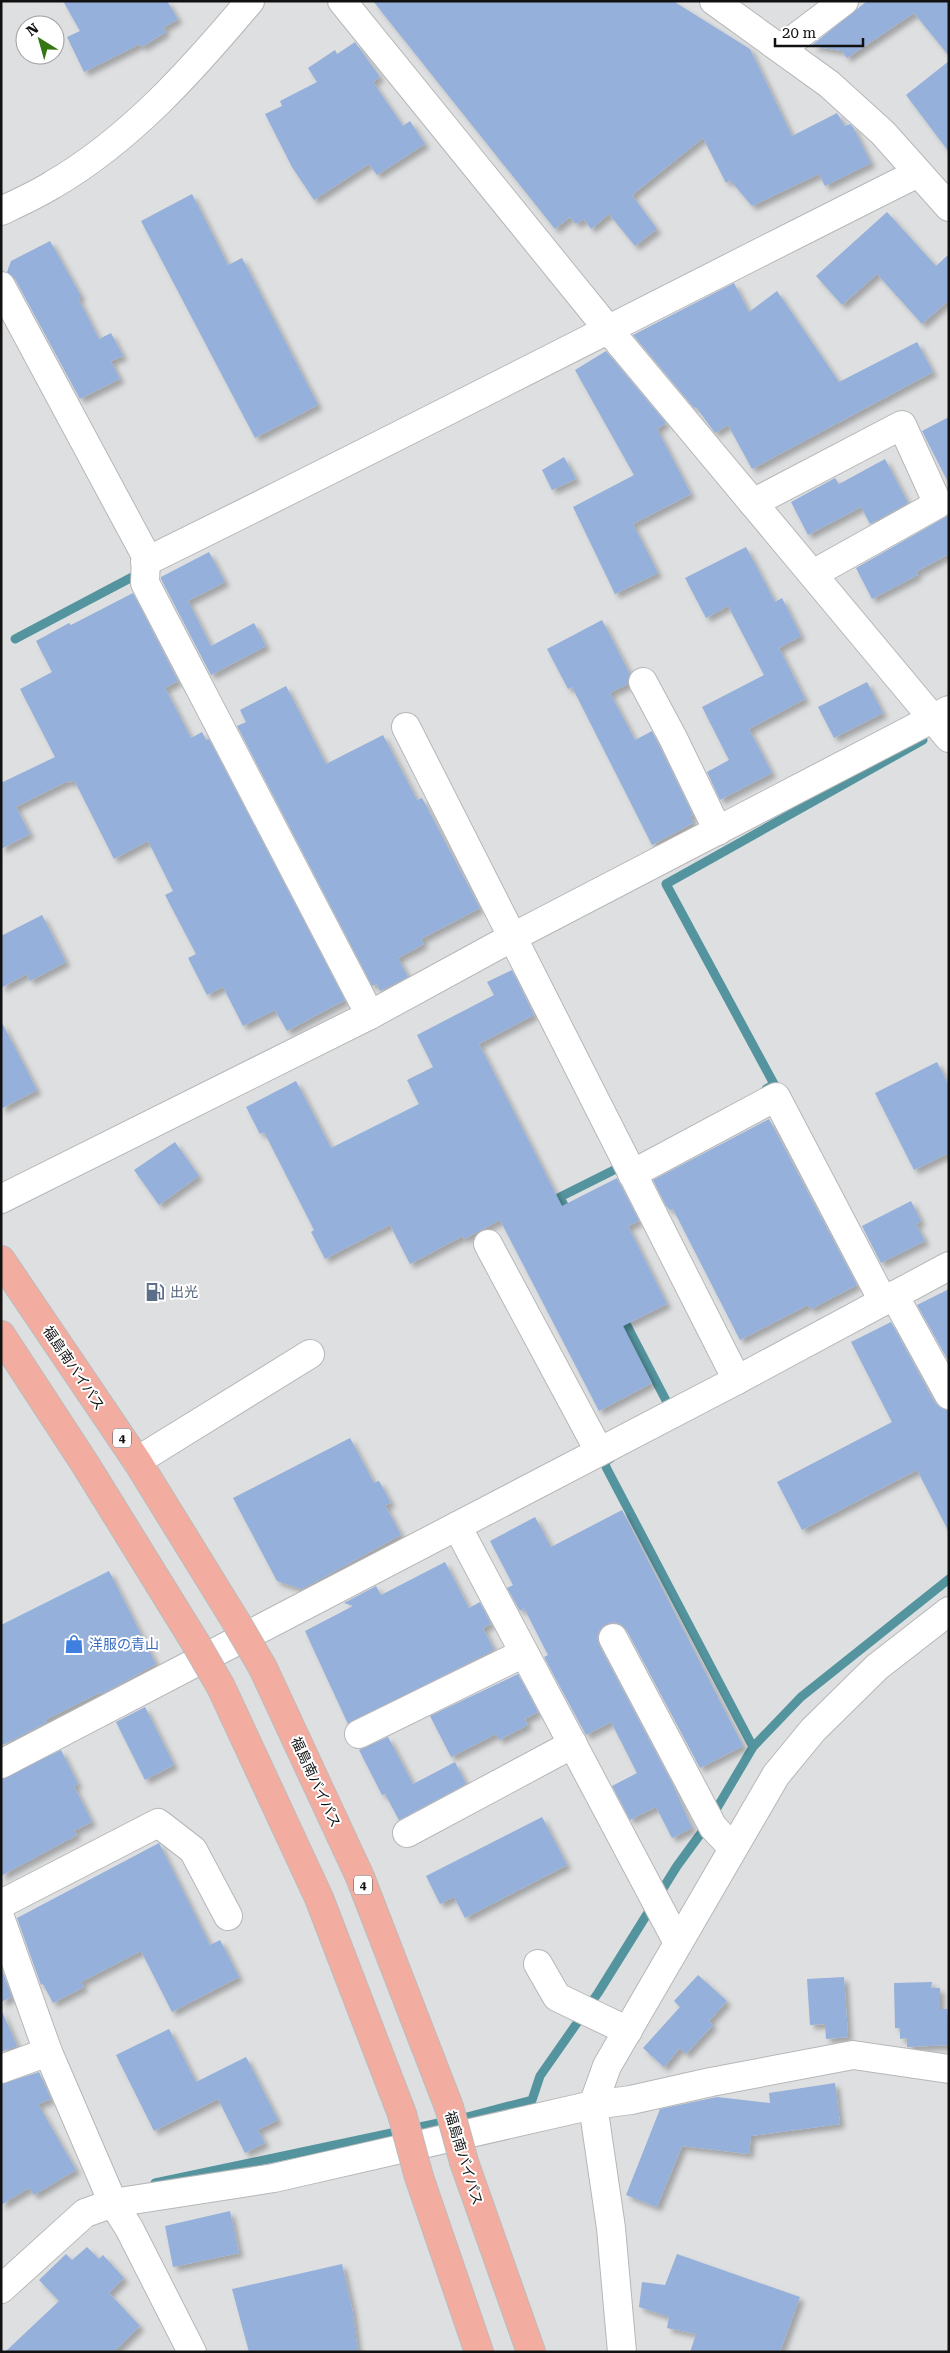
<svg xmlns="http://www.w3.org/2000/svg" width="950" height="2353" viewBox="0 0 950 2353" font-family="'Roboto Serif','Noto Sans JP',serif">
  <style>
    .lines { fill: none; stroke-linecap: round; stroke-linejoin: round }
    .stream { stroke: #54949e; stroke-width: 9 }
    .building { fill: #95b0da; filter: url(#shadow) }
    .minor-casing { stroke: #b6b7b8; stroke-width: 30 }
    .tertiary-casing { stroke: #b6b7b8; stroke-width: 30 }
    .trunk-casing { stroke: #bcbcbc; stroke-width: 30 }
    .minor { stroke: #fff; stroke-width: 28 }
    .tertiary { stroke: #fff; stroke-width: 28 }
    .trunk { stroke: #f3aca0; stroke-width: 28 }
    .trunk-bridge-casing { stroke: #bcbcbc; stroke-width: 30; stroke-linecap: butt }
    .trunk-bridge { stroke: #f3aca0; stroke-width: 28 }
    .labels { text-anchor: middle; stroke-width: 4; stroke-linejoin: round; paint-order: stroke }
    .shield { fill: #fff; stroke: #585858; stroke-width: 1 }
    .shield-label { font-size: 12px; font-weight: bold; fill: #111 }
    .service-label { font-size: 14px; fill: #4e5e75; stroke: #fff; text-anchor: start }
    .street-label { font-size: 14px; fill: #111; stroke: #fff }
    .shop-label { font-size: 14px; fill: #366cbe; stroke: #fff; text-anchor: start }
  </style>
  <defs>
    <filter id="shadow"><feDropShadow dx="4.5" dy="4.5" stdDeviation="2.5" flood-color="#0004"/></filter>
  </defs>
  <rect width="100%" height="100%" fill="#dedfe1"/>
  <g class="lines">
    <!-- stream -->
    <g class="stream">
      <path d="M 15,639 L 136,575"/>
      <path d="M 766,1089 L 774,1084 L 666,884 L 923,740"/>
      <path d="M 569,1216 L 560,1197 L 614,1170"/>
      <path d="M 622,1316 L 671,1410"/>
      <path d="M 611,1458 L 604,1462 L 607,1469 L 753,1747"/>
      <path d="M 155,2183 L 467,2117 L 532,2100 L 540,2076 L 598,1993 L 677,1866 L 707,1825 L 753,1747 L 801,1697 L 949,1579"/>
    </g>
  </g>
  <!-- building -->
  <g class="building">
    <path d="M 63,1 L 167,1 L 178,19 L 163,28 L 166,32 L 142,47 L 140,44 L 84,72 L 67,37 L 80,31 Z"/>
    <path d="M 373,1 L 673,1 L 750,49 L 792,136 L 837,113 L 845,126 L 850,124 L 853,127 L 871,163 L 825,186 L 819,174 L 752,206 L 730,180 L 726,183 L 703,138 L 632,195 L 657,229 L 635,246 L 609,214 L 591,229 L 584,219 L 576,224 L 570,217 L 555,229 Z"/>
    <path d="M 867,1 L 949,1 L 949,56 L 914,13 L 847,58 L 842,51 L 811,46 Z"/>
    <path d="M 355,42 L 380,77 L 373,82 L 403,126 L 410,121 L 425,144 L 377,175 L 369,164 L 314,200 L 292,167 L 265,114 L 282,106 L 280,101 L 317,82 L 308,68 L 335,50 L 337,54 Z"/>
    <path d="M 949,61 L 949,152 L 906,95 Z"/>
    <path d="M 192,194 L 228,265 L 242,258 L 318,405 L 255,438 L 141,221 Z"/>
    <path d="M 887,212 L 936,266 L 949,254 L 949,300 L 922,324 L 877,274 L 842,305 L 816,276 Z"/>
    <path d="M 50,241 L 81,296 L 78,298 L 99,339 L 111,333 L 123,356 L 111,361 L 120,379 L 80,399 L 15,279 L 7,272 L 11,261 Z"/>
    <path d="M 734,283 L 749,312 L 777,291 L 839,382 L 917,342 L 933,372 L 752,469 L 728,425 L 715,433 L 696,407 L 694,408 L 633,335 Z"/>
    <path d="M 606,351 L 666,423 L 657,429 L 691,494 L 633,524 L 658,573 L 615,594 L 573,507 L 634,475 L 575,370 Z"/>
    <path d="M 949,417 L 949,484 L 922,431 Z"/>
    <path d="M 564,457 L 576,479 L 552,490 L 542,470 Z"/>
    <path d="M 885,459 L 908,503 L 870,524 L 861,507 L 808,535 L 791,502 L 835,478 L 839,484 Z"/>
    <path d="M 949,515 L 949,554 L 916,572 L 918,575 L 872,599 L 856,568 Z"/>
    <path d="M 746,547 L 775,602 L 782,598 L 801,636 L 779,648 L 805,699 L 749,729 L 772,773 L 720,800 L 707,772 L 729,760 L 702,707 L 764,675 L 728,606 L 706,618 L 685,578 Z"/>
    <path d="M 209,552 L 225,582 L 188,601 L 211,646 L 254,623 L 266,646 L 211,675 L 161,579 L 161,577 Z"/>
    <path d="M 133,593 L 178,681 L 165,688 L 191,738 L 202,732 L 206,740 L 209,739 L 345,1000 L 287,1031 L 275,1010 L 243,1026 L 223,987 L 207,995 L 188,958 L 196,954 L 165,895 L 173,891 L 148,841 L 114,859 L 74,780 L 69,783 L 68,781 L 16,807 L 30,834 L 1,849 L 1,778 L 3,782 L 55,757 L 20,689 L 52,672 L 36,641 L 69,623 L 71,625 Z"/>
    <path d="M 602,620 L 630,674 L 628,684 L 610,693 L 635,740 L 652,731 L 693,815 L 690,816 L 693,823 L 652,845 L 572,687 L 568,689 L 547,649 Z"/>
    <path d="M 867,682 L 883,713 L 834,738 L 818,707 Z"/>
    <path d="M 286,686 L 326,764 L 383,735 L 417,800 L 422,798 L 480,908 L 421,939 L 424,944 L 398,958 L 408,977 L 380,991 L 377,984 L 372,986 L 237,726 L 246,722 L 240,710 Z"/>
    <path d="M 42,915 L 66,962 L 30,981 L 27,974 L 1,988 L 1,936 Z"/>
    <path d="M 512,970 L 534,1015 L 479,1044 L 562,1206 L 617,1178 L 639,1221 L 628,1226 L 667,1304 L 623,1326 L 652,1383 L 599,1411 L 500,1220 L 464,1239 L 463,1236 L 410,1264 L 390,1225 L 325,1259 L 311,1232 L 314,1230 L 264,1132 L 260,1134 L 246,1107 L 296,1081 L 331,1148 L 419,1104 L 407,1080 L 433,1067 L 417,1035 L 494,995 L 487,982 Z"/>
    <path d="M 1,1021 L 37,1090 L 1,1109 Z"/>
    <path d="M 937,1062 L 949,1086 L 949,1153 L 914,1170 L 875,1093 Z"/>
    <path d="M 769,1119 L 857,1285 L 811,1309 L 808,1305 L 740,1340 L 673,1209 L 670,1210 L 666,1206 L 653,1180 Z"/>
    <path d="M 175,1142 L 199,1176 L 159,1205 L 134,1170 Z"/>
    <path d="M 911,1201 L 921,1221 L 916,1224 L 925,1241 L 881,1263 L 862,1226 Z"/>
    <path d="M 949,1289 L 949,1362 L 917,1305 Z"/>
    <path d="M 891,1322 L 935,1403 L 941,1408 L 949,1411 L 949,1532 L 917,1470 L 802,1530 L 777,1482 L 892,1422 L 851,1342 Z"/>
    <path d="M 350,1438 L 374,1483 L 379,1481 L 391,1503 L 385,1505 L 401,1535 L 302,1589 L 277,1581 L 233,1498 Z"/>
    <path d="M 622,1510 L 743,1746 L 700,1768 L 627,1631 L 622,1625 L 614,1622 L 606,1624 L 600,1629 L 597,1637 L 599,1645 L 672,1783 L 692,1828 L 672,1838 L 656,1807 L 630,1820 L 612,1786 L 637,1773 L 611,1722 L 586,1735 L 544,1657 L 548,1655 L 524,1608 L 520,1611 L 507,1588 L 513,1585 L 490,1541 L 535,1517 L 551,1547 Z"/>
    <path d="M 445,1562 L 469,1608 L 480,1602 L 491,1624 L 483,1628 L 494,1650 L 348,1724 L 305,1631 L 353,1606 L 344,1603 L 376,1586 L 381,1595 Z"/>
    <path d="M 109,1571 L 156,1664 L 102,1694 L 101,1692 L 45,1720 L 47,1722 L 1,1746 L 1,1625 Z"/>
    <path d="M 518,1674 L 538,1712 L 525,1719 L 528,1725 L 499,1740 L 496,1734 L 451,1757 L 430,1716 Z"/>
    <path d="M 145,1707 L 174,1765 L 145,1780 L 116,1722 Z"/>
    <path d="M 388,1737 L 413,1784 L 455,1762 L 466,1784 L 399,1820 L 385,1794 L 382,1795 L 359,1750 Z"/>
    <path d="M 61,1750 L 78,1784 L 74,1786 L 92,1822 L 74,1831 L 77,1835 L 1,1876 L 1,1779 Z"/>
    <path d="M 542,1817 L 567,1865 L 465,1918 L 454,1897 L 440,1904 L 426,1876 Z"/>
    <path d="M 159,1843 L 210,1945 L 220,1940 L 239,1977 L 172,2012 L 141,1951 L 81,1982 L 84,1987 L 53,2003 L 43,1984 L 41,1985 L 17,1918 Z"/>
    <path d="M 1,1967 L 12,1997 L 1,2002 Z"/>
    <path d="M 698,1975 L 727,2001 L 709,2021 L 713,2025 L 686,2054 L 680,2048 L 664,2067 L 643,2048 L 680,2007 L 674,2001 Z"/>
    <path d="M 844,1977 L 848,2037 L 826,2039 L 825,2024 L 810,2025 L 807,1979 Z"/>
    <path d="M 932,1982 L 931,1988 L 940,1988 L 940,2009 L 947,2009 L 949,2045 L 907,2047 L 907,2038 L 900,2039 L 900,2028 L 895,2028 L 894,1983 Z"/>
    <path d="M 1,2009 L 17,2046 L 1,2052 Z"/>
    <path d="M 169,2029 L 196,2082 L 246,2057 L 278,2120 L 258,2130 L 265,2143 L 245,2153 L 218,2099 L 154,2131 L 116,2055 Z"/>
    <path d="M 39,2072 L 51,2099 L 38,2104 L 76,2170 L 34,2195 L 29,2188 L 1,2205 L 1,2084 Z"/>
    <path d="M 835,2083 L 840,2124 L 751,2136 L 749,2154 L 682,2146 L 657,2207 L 626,2195 L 660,2109 L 717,2097 L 770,2103 L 769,2093 Z"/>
    <path d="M 230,2211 L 239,2253 L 173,2267 L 165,2226 Z"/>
    <path d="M 87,2247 L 99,2259 L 103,2255 L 124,2278 L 109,2293 L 140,2326 L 114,2352 L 5,2352 L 59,2301 L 39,2280 L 66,2254 L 72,2260 Z"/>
    <path d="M 677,2254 L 800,2297 L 780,2352 L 690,2352 L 696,2334 L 667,2328 L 669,2317 L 639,2307 L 642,2282 L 665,2285 Z"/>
    <path d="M 342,2264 L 352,2308 L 358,2352 L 249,2352 L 232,2289 Z"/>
  </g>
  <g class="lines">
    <!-- minor casing -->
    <g class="minor-casing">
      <g id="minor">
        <path d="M 342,1 L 607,328 L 949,738"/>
        <path d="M 714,1 L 829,84 L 883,133 L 949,207"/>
        <path d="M 782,48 L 844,1"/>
        <path d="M 1,286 L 146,556 L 145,583 L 370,1015"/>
        <path d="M 753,503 L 902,425 L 938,504 L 813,574"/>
        <path d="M 145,562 C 404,435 660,302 918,173"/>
        <path d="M 643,682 L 673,738 L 718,831"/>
        <path d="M 406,727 L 737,1380 L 949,1266"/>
        <path d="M 632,1174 L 776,1097 L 883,1301"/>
        <path d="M 1,1199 L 370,1015 L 511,938 L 949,710"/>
        <path d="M 488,1244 L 599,1451"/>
        <path d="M 894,1295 L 949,1395"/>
        <path d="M 137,1461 L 310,1354"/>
        <path d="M 457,1526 L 678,1943"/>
        <path d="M 613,1638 L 713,1827 L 733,1848"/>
        <path d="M 359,1734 L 524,1653"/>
        <path d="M 1,1764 L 737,1380"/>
        <path d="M 407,1833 L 573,1744"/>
        <path d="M 1,1904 L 158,1823 L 193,1850 L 228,1916"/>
        <path d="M 1,1920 L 48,2052 L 113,2203 L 129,2228 L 192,2352"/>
        <path d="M 538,1964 L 557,1997 L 628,2031"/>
        <path d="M 1,2069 L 48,2052"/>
        <path d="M 1,2289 L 85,2213 L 113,2203 L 274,2178 L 593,2105 L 631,2100 L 711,2082 L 853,2055 L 949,2069"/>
        <path d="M 622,2352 L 611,2228 L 593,2105 L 607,2066 L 776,1775 L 813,1730 L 877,1667 L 949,1611"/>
      </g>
    </g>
    <!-- tertiary casing -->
    <g class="tertiary-casing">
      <path id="tertiary" d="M 1,211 C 18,203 36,195 52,185 C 130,140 193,69 250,1"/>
    </g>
    <!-- trunk casing -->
    <g class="trunk-casing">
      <g id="trunk">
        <path d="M 1,1260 L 137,1461 L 235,1620"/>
        <path d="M 1,1335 L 87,1467 L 195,1642"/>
        <path d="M 263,1668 L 360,1877 L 449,2107"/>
        <path d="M 221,1687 L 319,1898 L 402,2114"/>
        <path d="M 464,2162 L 531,2352"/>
        <path d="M 419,2177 L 479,2352"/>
      </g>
    </g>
    <!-- minor -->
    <use href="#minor" class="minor"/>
    <!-- tertiary -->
    <use href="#tertiary" class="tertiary"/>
    <!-- trunk -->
    <use href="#trunk" class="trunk"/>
    <!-- trunk-bridge casing -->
    <g class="trunk-bridge-casing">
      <g id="trunk-bridge">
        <path d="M 235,1620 L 263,1668"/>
        <path d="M 195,1642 L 221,1687"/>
        <path d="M 449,2107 L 464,2162"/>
        <path d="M 402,2114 L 419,2177"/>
      </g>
    </g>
    <!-- trunk-bridge -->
    <use href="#trunk-bridge" class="trunk-bridge"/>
  </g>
  <!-- icons -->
  <defs>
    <g id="fuel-bare" transform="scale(1.5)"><path d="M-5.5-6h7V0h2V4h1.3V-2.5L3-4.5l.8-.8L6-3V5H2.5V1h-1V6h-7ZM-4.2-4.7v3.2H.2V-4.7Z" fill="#5c6f8a" stroke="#fff" stroke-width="2.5" paint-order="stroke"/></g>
    <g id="shop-bare" transform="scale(1.5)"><path d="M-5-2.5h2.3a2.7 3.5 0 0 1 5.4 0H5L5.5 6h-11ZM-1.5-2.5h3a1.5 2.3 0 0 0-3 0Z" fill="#3f7fe0" stroke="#fff" stroke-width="2.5" paint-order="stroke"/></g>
  </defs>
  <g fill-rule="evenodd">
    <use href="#fuel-bare" x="155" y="1292"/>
    <use href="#shop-bare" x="74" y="1644"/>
  </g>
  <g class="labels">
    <!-- shield labels -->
    <g class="shield">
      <rect x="113" y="1428.5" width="18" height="19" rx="4"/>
      <rect x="354" y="1875.5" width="18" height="19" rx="4"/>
    </g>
    <g class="shield-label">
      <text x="122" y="1442">4</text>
      <text x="363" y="1889">4</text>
    </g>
    <!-- service labels -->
    <g class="service-label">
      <text x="170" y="1297">出光</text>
    </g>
    <!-- street labels -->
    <g class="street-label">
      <text transform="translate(74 1368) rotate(56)" y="5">福島南バイパス</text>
      <text transform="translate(316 1782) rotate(65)" y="5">福島南バイパス</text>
      <text transform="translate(464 2158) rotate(73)" y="5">福島南バイパス</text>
    </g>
    <!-- shop labels -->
    <g class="shop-label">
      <text x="89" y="1649">洋服の青山</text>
    </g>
  </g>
  <!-- border -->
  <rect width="950" height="2353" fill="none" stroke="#111111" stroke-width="5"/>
  <!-- north arrow -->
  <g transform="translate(40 40) rotate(323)"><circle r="24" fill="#ffffff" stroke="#a0a0a0"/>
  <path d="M0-4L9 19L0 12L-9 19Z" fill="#357613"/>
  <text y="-8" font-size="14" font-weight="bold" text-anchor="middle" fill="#111111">N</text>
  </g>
  <!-- scale -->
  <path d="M775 38v8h88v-8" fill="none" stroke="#111111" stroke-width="2.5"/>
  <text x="782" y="38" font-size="15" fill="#111111" stroke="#ffffff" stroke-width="4" paint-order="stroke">20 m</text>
</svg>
